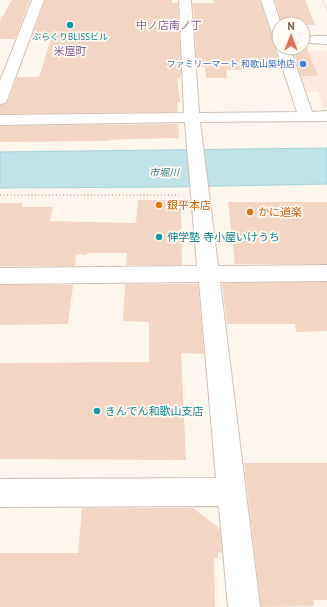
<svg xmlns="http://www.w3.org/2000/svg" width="327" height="607" viewBox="0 0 327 607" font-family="'PT Sans','Noto Sans JP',sans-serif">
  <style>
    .commercial { fill: #fde8e0 }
    .water { fill: #bfe3e8; stroke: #a5d3da }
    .building { fill: #f3d5c3 }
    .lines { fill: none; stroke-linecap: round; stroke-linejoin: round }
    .minor-casing { stroke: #d1beb0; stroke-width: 2 }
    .path-far1 { stroke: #d9b8a5; stroke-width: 1.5; stroke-dasharray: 0.5 2; stroke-linecap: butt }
    .path { stroke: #d9b8a5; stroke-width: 2; stroke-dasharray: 1 2.5; stroke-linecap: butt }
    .minor { fill: #fff; fill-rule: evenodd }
    .culture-dot { fill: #0f9aa8; stroke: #fffaf3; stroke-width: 1.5 }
    .shop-dot { fill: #3f7fe0; stroke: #fffaf3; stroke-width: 1.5 }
    .food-dot { fill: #e8710a; stroke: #fffaf3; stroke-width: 1.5 }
    .labels { text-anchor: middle; stroke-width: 3.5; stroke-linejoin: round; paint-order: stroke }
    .far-culture-label { font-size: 9px; fill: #0d838f; stroke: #fffaf3 }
    .far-shop-label { font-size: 9px; fill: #366cbe; stroke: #fffaf3; text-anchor: end }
    .far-water-label { font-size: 10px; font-style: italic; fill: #437c86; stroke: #fffaf3 }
    .far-quarter-label { font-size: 11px; fill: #846695; stroke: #fffaf3 }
    .food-label { font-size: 11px; fill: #c56008; stroke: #fffaf3; text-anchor: start }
    .culture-label { font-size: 11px; fill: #0d838f; stroke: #fffaf3; text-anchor: start }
  </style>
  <rect width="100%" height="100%" fill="#fdf6ec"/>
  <!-- commercial -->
  <path class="commercial" d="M 327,51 L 327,107 L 324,109 L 318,92 L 301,92 L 287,52 Z"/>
  <!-- water -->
  <path class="water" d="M 327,148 L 327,184 L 172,187 L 0,188 L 0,152 Z"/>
  <!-- building -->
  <g class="building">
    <path d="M 12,0 L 30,0 L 15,39 L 0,39 L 0,21 Z"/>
    <path d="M 45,0 L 172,0 L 172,3 L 178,3 L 181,69 L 180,78 L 177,78 L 180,102 L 177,102 L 178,112 L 0,114 L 0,105 L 5,104 L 8,101 L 17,77 L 39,77 L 51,39 L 31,39 Z"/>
    <path d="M 213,0 L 260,0 L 272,36 L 275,40 L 279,41 L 275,48 L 281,69 L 226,70 L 227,78 L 206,78 L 205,67 L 197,68 L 193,3 L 214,3 Z"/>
    <path d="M 275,0 L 305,0 L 315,25 L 282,24 Z"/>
    <path d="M 303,38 L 318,76 L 301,76 L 292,48 L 303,48 Z"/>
    <path d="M 178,124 L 179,138 L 128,139 L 109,140 L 109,141 L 0,142 L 0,126 Z"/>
    <path d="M 138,200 L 181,200 L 182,265 L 126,265 L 127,253 L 87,253 L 87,255 L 76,254 L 75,266 L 0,266 L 0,203 L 23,203 L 22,207 L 53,207 L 50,221 L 136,223 Z"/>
    <path d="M 228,202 L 327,202 L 327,264 L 235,264 Z"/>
    <path d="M 327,282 L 327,331 L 296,332 L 295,324 L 227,324 L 222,283 Z"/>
    <path d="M 125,284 L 198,284 L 204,354 L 181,353 L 186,460 L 0,459 L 0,363 L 149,362 L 149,322 L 123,321 Z"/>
    <path d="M 0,285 L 73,285 L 68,324 L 0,325 Z"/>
    <path d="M 244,463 L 327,463 L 327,600 L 313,600 L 314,606 L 261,607 Z"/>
    <path d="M 82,508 L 193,508 L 220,529 L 222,553 L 218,552 L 218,558 L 214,558 L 215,607 L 0,607 L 0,553 L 78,553 Z"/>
  </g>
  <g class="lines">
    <!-- minor casing -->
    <g class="minor-casing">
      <g id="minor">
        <path d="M 32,0 L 44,0 L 7,100 L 5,103 L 0,104 L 0,81 Z"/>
        <path d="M 179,0 L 191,0 L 199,113 L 297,112 L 276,48 L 279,45 L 279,48 L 290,48 L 312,112 L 327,111 L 327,121 L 200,122 L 218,266 L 327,265 L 327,281 L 220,282 L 260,607 L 228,607 L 219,506 L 0,507 L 0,479 L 216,478 L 199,282 L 0,284 L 0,268 L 197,266 L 185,122 L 0,125 L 0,115 L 184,113 Z"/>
        <path d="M 261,0 L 273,0 L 281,24 L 279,24 L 279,40 L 275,39 L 273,36 Z"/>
        <path d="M 315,36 L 327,36 L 327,44 L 310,43 L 309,40 L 310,37 Z"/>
      </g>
    </g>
    <!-- path-far1 -->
    <path class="path-far1" d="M 322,0 L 327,10"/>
    <!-- path -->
    <path class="path" d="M 0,195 L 179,195"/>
    <!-- minor -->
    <use href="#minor" class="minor"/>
  </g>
  <!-- markers -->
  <g class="culture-dot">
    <circle cx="70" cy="25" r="4"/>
    <circle cx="159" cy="237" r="4"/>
    <circle cx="97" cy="411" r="4"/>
  </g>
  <circle class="shop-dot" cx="303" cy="64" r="4"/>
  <g class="food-dot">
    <circle cx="159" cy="205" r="4"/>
    <circle cx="250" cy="212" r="4"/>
  </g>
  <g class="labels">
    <!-- far-culture labels -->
    <g class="far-culture-label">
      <text x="70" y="40">ぶらくりBLISSビル</text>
    </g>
    <!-- far-shop labels -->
    <g class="far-shop-label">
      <text x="295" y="67">ファミリーマート 和歌山築地店</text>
    </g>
    <!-- far-water labels -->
    <g class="far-water-label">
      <text x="164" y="176">市堀川</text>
    </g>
    <!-- far-quarter labels -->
    <g class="far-quarter-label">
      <text x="169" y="29">中ノ店南ノ丁</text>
      <text x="70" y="55">米屋町</text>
    </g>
    <!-- food labels -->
    <g class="food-label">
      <text x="167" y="209">銀平本店</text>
      <text x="258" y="216">かに道楽</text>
    </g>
    <!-- culture labels -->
    <g class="culture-label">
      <text x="167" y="241">伸学塾 寺小屋いけうち</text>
      <text x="105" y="415">きんでん和歌山支店</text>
    </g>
  </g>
  <!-- north arrow -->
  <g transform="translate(291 36)"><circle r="19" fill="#fffaf3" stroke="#cabbb1"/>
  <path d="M0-3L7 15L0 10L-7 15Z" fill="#e76f51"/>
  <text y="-6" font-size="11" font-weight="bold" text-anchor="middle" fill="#7a5c4d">N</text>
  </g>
</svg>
